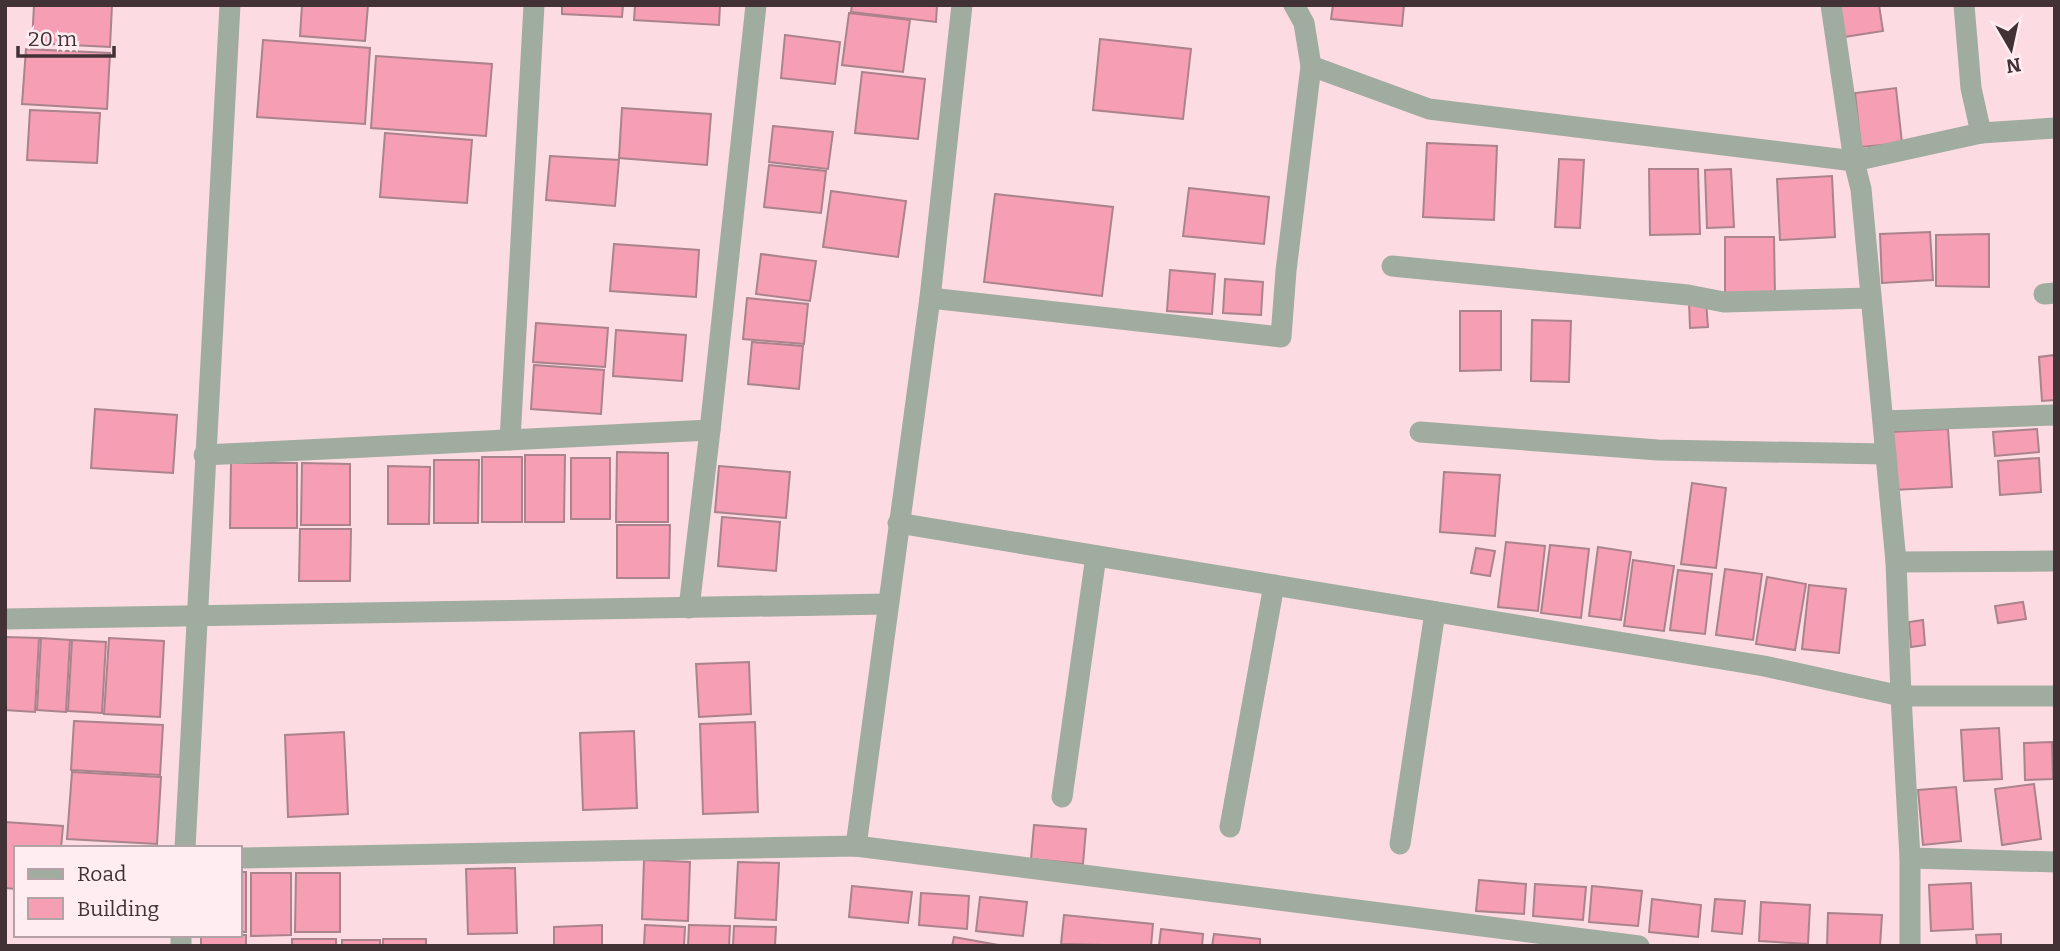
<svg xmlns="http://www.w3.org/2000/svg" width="2060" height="951" viewBox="0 0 2060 951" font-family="Bitter,serif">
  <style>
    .building { fill: #f59eb4; stroke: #aa838c; stroke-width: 2 }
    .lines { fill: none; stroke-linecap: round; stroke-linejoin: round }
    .street { stroke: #a0ac9f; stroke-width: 21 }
  </style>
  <rect width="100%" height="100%" fill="#fddbe3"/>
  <!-- building -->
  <g class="building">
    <path d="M 34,5 L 112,5 L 110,47 L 32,43 Z"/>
    <path d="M 302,5 L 368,5 L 365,41 L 300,36 Z"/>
    <path d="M 562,5 L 623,5 L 622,17 L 562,14 Z"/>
    <path d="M 635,5 L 720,5 L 719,25 L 634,20 Z"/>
    <path d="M 852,5 L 937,5 L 936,22 L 851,12 Z"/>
    <path d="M 1333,5 L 1404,5 L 1402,26 L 1331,19 Z"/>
    <path d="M 1840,5 L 1879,5 L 1883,31 L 1844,37 Z"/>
    <path d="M 849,13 L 910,20 L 903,72 L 842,65 Z"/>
    <path d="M 785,35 L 840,42 L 835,84 L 781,78 Z"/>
    <path d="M 1100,39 L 1191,49 L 1183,119 L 1093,110 Z"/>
    <path d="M 263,40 L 370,48 L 365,124 L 257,117 Z"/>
    <path d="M 26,49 L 110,53 L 107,109 L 22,104 Z"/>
    <path d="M 376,56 L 492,64 L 486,136 L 371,128 Z"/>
    <path d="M 862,72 L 925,79 L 918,139 L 855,133 Z"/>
    <path d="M 1896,88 L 1902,143 L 1861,147 L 1855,93 Z"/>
    <path d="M 622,108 L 711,114 L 707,165 L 619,158 Z"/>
    <path d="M 30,110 L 100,113 L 97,163 L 27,160 Z"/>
    <path d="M 773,126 L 833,132 L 828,169 L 769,162 Z"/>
    <path d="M 385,133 L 472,140 L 467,203 L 380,197 Z"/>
    <path d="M 1427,143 L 1497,146 L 1494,220 L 1423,217 Z"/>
    <path d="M 550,156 L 619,160 L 615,206 L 546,200 Z"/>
    <path d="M 1559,159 L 1584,160 L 1580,228 L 1555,227 Z"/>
    <path d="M 769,165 L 826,171 L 821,213 L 764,207 Z"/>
    <path d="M 1649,169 L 1698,169 L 1700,234 L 1650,235 Z"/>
    <path d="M 1731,169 L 1734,227 L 1707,228 L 1705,170 Z"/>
    <path d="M 1832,176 L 1835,237 L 1780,240 L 1777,179 Z"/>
    <path d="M 1189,188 L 1269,197 L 1264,244 L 1183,236 Z"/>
    <path d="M 831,191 L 906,201 L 898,257 L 823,247 Z"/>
    <path d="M 995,194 L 1113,207 L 1102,296 L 984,282 Z"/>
    <path d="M 1930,232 L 1933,280 L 1882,283 L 1880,234 Z"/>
    <path d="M 1989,234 L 1989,287 L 1936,286 L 1936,235 Z"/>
    <path d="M 1725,237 L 1774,237 L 1775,298 L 1725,299 Z"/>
    <path d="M 614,244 L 699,250 L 696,297 L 610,291 Z"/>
    <path d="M 761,254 L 816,261 L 810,301 L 756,294 Z"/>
    <path d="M 1170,270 L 1215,274 L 1212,314 L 1167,311 Z"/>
    <path d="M 1225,279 L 1263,282 L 1261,315 L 1223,313 Z"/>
    <path d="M 747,298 L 808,304 L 804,344 L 743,339 Z"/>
    <path d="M 1706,301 L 1708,327 L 1690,328 L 1689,302 Z"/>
    <path d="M 1460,311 L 1501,311 L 1501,370 L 1460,371 Z"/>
    <path d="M 1532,320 L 1571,321 L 1569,382 L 1531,381 Z"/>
    <path d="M 536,323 L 608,328 L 605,367 L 533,362 Z"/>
    <path d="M 616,330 L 686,335 L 682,381 L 613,376 Z"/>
    <path d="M 752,342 L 803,346 L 799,389 L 748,384 Z"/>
    <path d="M 2055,355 L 2055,400 L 2042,401 L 2039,357 Z"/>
    <path d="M 534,365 L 604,370 L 601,414 L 531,409 Z"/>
    <path d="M 95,409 L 177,415 L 173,473 L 91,468 Z"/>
    <path d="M 1948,429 L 1952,487 L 1893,490 L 1889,432 Z"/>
    <path d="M 2037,429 L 2039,452 L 1995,456 L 1993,432 Z"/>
    <path d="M 617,452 L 668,453 L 668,522 L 616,522 Z"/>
    <path d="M 525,455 L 565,455 L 564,522 L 525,522 Z"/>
    <rect x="482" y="457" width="40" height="65"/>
    <rect x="571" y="458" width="39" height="61"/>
    <path d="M 2039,458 L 2041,492 L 2000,495 L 1998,461 Z"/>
    <path d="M 434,460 L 479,460 L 478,523 L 434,523 Z"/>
    <path d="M 231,463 L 297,463 L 297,528 L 230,528 Z"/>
    <path d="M 302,463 L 350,464 L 350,525 L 301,525 Z"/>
    <path d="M 388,466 L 430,467 L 429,524 L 388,524 Z"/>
    <path d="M 719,466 L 790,472 L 786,518 L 715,512 Z"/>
    <path d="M 1444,472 L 1500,475 L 1495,536 L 1440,532 Z"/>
    <path d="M 1692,483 L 1726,488 L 1716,568 L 1681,564 Z"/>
    <path d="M 722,517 L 780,522 L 776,571 L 718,566 Z"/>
    <path d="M 617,525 L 670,525 L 669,578 L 617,578 Z"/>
    <path d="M 300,529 L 351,529 L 350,581 L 299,581 Z"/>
    <path d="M 1506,542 L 1545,546 L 1538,611 L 1498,607 Z"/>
    <path d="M 1550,545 L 1589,549 L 1581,618 L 1541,613 Z"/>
    <path d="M 1598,547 L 1631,552 L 1621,620 L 1589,616 Z"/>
    <path d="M 1476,548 L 1495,551 L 1490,576 L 1471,573 Z"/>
    <path d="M 1633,560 L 1674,566 L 1664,631 L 1624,626 Z"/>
    <path d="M 1725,569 L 1762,574 L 1753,640 L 1716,635 Z"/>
    <path d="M 1678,570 L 1712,574 L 1705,634 L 1670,630 Z"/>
    <path d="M 1767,577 L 1806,584 L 1795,650 L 1756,644 Z"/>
    <path d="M 1809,585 L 1846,589 L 1839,653 L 1802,649 Z"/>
    <path d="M 2023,602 L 2026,619 L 1998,623 L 1995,606 Z"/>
    <path d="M 1923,620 L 1925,645 L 1911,647 L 1909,622 Z"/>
    <path d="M 5,637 L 39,638 L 35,712 L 5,710 Z"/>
    <path d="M 41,638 L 70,640 L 66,712 L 37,710 Z"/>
    <path d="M 109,638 L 164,641 L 160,717 L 104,714 Z"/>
    <path d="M 72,640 L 106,642 L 102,713 L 68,711 Z"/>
    <path d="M 749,662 L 751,714 L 699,717 L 696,664 Z"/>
    <path d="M 74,721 L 163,725 L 160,775 L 71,770 Z"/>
    <path d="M 755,722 L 758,812 L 703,814 L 700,724 Z"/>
    <path d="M 1999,728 L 2002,779 L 1964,781 L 1961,730 Z"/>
    <path d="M 634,731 L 637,808 L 583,810 L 580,733 Z"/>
    <path d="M 344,732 L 348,814 L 288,817 L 285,735 Z"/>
    <path d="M 2052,742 L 2053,779 L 2025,780 L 2024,743 Z"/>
    <path d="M 72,772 L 161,777 L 157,844 L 67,839 Z"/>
    <path d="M 2034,784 L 2041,839 L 2002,845 L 1995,789 Z"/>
    <path d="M 1956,787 L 1961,841 L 1923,845 L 1918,790 Z"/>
    <path d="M 5,822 L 63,826 L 61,848 L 16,848 L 16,889 L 5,888 Z"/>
    <path d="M 1034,825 L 1086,829 L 1083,864 L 1031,859 Z"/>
    <path d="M 644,860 L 690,862 L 688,921 L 642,919 Z"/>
    <path d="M 738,862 L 779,863 L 776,920 L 735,918 Z"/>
    <path d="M 515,868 L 517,933 L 468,934 L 466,869 Z"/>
    <rect x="240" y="872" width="6" height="60"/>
    <path d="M 251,873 L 291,873 L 291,935 L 251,936 Z"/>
    <path d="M 296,873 L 340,873 L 340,932 L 295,932 Z"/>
    <path d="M 1479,880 L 1526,884 L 1524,914 L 1476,911 Z"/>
    <path d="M 1971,883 L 1973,929 L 1931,931 L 1929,885 Z"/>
    <path d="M 1535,884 L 1586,887 L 1583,920 L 1533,916 Z"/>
    <path d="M 852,886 L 912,892 L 908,923 L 849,917 Z"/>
    <path d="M 1592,886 L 1642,891 L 1638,926 L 1589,922 Z"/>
    <path d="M 921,893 L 969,896 L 967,929 L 919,925 Z"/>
    <path d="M 980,897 L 1027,902 L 1023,936 L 976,931 Z"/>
    <path d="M 1652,899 L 1701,905 L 1698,937 L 1649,932 Z"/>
    <path d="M 1715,899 L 1745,901 L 1742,934 L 1712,931 Z"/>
    <path d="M 1761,902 L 1810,905 L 1808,944 L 1759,941 Z"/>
    <path d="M 1828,913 L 1882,915 L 1880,946 L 1827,946 Z"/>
    <path d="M 1064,915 L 1153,924 L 1151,946 L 1061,944 Z"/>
    <path d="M 602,925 L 602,946 L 554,946 L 554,927 Z"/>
    <path d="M 645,925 L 685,927 L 684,946 L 644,946 Z"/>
    <path d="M 689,925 L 730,926 L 729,946 L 688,946 Z"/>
    <path d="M 734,926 L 776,927 L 775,946 L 733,946 Z"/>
    <path d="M 1161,929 L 1203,934 L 1202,946 L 1159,946 Z"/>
    <path d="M 1214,934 L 1260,939 L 1260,946 L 1212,946 Z"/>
    <path d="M 2001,934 L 2001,946 L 1977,946 L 1976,935 Z"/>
    <rect x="201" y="935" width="45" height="11"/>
    <path d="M 954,937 L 1004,946 L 952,946 Z"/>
    <rect x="292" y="939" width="44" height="7"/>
    <rect x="383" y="939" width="43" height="7"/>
    <rect x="342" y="940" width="38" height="6"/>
  </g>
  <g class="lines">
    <!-- street -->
    <g class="street">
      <path d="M 1831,5 L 1854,161 L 1861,189 L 1896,562 L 1901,696 L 1910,858 L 1910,946"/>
      <path d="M 1311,66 L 1429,109 L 1854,161 L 1981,133 L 1971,88 L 1964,5"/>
      <path d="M 1981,133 L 2055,128"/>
      <path d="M 1392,266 L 1688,295 L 1724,302 L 1870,298"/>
      <path d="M 2044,294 L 2055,293"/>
      <path d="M 930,298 L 1281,337 L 1286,271 L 1311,66 L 1304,23 L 1294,5"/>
      <path d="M 1884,421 L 2055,415"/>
      <path d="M 1420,432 L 1658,450 L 1886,454"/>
      <path d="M 510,440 L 534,5"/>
      <path d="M 204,455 L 710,430"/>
      <path d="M 898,523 L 1764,666 L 1901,696 L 2055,696"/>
      <path d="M 1896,562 L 2055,561"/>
      <path d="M 689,608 L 710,430 L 756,5"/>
      <path d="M 5,619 L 888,604"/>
      <path d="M 1062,797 L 1096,556"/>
      <path d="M 1230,827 L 1274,585"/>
      <path d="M 1400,844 L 1435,612"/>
      <path d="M 856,846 L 930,298 L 962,5"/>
      <path d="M 185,848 L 230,5"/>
      <path d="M 240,858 L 856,846 L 1639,946"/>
      <path d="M 1910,858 L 2055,862"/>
      <path d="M 181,946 L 181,935"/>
    </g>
  </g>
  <!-- border -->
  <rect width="2060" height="951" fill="none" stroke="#423236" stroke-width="14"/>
  <!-- legend -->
  <rect x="14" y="846" width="228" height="91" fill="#ffedf1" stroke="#b3a2a6" stroke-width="2"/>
  <rect x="28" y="869" width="35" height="10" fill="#a0ac9f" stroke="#b3a2a6" stroke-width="2"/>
  <text x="77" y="881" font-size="21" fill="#423236">Road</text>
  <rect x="28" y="898" width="35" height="21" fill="#f59eb4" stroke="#b3a2a6" stroke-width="2"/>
  <text x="77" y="916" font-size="21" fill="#423236">Building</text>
  <!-- north arrow -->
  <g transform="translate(2011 49) rotate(171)" stroke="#ffedf1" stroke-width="5" paint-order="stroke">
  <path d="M0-5L12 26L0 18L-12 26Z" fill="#423236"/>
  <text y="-10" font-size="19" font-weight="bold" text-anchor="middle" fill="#423236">N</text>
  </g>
  <!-- scale -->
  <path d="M18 46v10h96v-10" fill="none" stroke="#423236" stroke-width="3.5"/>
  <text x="28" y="46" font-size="21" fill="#423236" stroke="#ffedf1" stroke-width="5" paint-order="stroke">20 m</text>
</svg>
